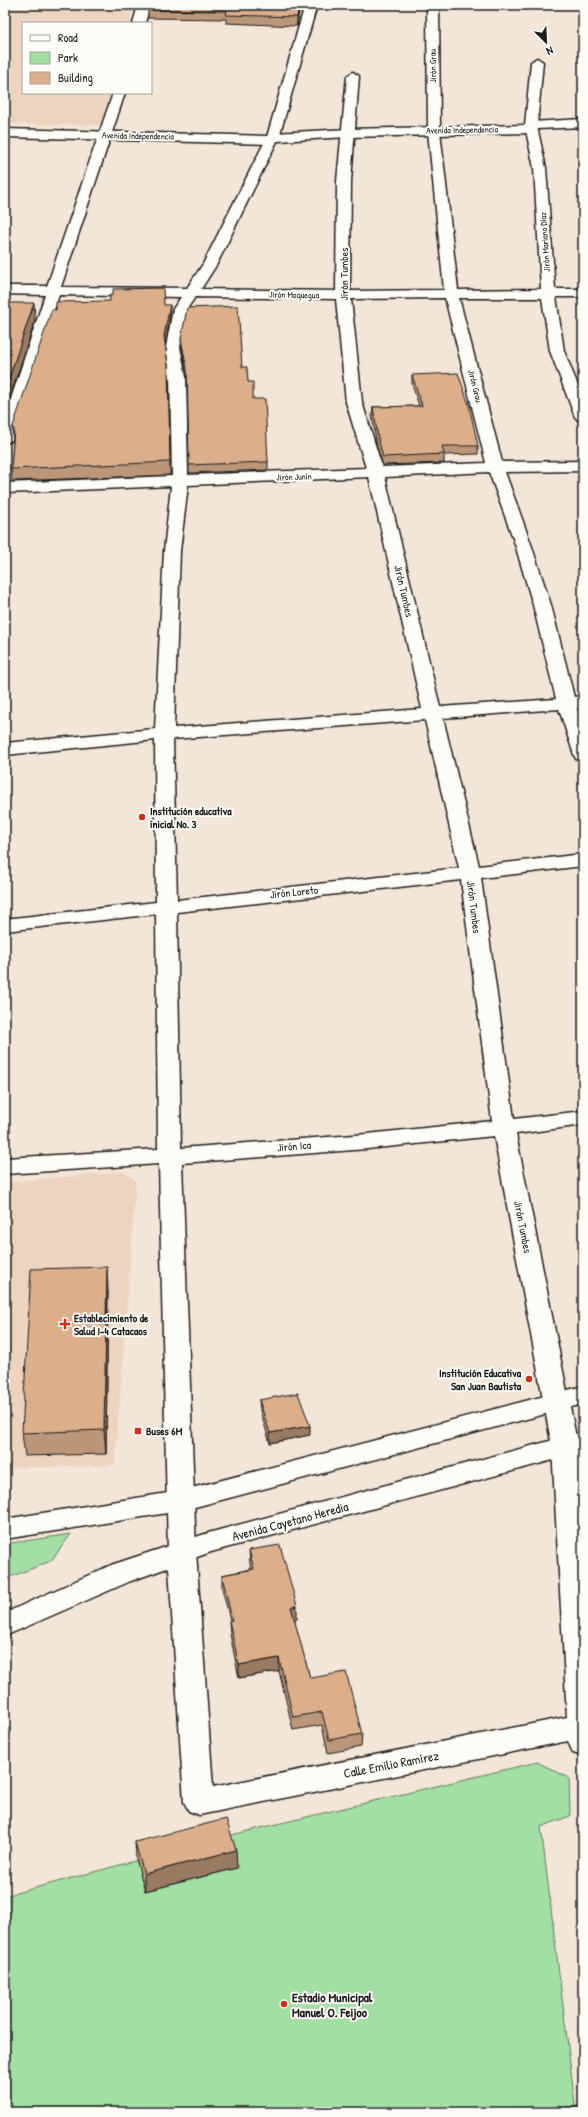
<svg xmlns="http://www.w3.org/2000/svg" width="588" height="2117" viewBox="0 0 588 2117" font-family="'Patrick Hand',sans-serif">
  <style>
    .built { fill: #ecd4c0 }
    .green { fill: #a3dea4; stroke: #607d60 }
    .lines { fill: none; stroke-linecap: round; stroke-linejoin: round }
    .minor-casing { stroke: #1c1c1c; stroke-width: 3 }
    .tertiary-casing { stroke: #1c1c1c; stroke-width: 3 }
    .secondary-casing { stroke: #1c1c1c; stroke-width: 3 }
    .minor { fill: #fdfcf7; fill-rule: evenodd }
    .tertiary { fill: #fdfcf7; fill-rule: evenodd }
    .secondary { fill: #fdfcf7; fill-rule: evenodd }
    .wall { fill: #bc9678; stroke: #1c1c1c }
    .shaded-wall { fill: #997a62; stroke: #1c1c1c }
    .building { fill: #dbae8c; stroke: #1c1c1c }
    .poi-dot { fill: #c8321e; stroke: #fdfcf7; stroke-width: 1.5 }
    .labels { text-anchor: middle; stroke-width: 4; stroke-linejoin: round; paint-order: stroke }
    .far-street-label { font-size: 9px; fill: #1c1c1c; stroke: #fdfcf7 }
    .street-label { font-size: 11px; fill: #1c1c1c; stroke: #fdfcf7 }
    .poi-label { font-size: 11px; font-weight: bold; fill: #1c1c1c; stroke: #fdfcf7; text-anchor: start }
    .near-street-label { font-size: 13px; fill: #1c1c1c; stroke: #fdfcf7 }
    .near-poi-label { font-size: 13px; font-weight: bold; fill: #1c1c1c; stroke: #fdfcf7; text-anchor: start }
  </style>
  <rect width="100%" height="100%" fill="#f3e5d7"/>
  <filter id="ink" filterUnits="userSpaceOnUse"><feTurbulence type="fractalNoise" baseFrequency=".025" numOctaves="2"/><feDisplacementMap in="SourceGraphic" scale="8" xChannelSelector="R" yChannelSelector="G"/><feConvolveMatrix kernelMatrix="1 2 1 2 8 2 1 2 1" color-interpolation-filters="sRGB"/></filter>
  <g filter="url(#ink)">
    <!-- built -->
    <g class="built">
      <path d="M 5,5 L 134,5 L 129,23 L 23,23 L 23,93 L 110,93 L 102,125 L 5,124 Z"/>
      <path d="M 123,1172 L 136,1181 L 115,1465 L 5,1468 L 5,1182 Z"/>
    </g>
    <!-- green -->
    <g class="green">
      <path d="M 71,1534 L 51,1561 L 5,1579 L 5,1544 Z"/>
      <path d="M 537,1762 L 569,1778 L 570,1816 L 541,1827 L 576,2112 L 5,2112 L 5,1896 L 227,1836 Z"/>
    </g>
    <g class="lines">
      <!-- minor casing -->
      <g class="minor-casing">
        <g id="minor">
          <path d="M 138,5 L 150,5 L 145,23 L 133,23 Z"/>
          <path d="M 305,5 L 317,5 L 279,137 L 217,264 L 201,289 L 336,291 L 337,181 L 347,76 L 353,72 L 359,76 L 351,181 L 350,291 L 444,290 L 428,131 L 427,5 L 439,5 L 440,131 L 458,290 L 541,289 L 534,168 L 525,126 L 531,62 L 537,58 L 543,62 L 537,126 L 546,168 L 555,289 L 583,289 L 583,297 L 556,297 L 564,351 L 583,398 L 583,422 L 578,420 L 575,417 L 550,351 L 542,298 L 459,298 L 502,462 L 583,461 L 583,471 L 505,472 L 530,541 L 551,605 L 574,697 L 583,696 L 583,708 L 577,708 L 583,727 L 583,761 L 576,759 L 574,755 L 559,709 L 443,718 L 479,866 L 583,854 L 583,866 L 481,878 L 514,1119 L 583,1111 L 583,1125 L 516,1134 L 578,1447 L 583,1523 L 583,1756 L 573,1753 L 568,1741 L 199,1815 L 189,1811 L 184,1802 L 168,1552 L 159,1164 L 5,1174 L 5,1158 L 158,1149 L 156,914 L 5,931 L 5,919 L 156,902 L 155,740 L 5,755 L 5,743 L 155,729 L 164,551 L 171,486 L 5,493 L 5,483 L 172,476 L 170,377 L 166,347 L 173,309 L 181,297 L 59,295 L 13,438 L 11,441 L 5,443 L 5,417 L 45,295 L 5,294 L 5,286 L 47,286 L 113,93 L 125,93 L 61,287 L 187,288 L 203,264 L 267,137 ZM 195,297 L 336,299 L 346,402 L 366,468 L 188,475 L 186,377 L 180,347 L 187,309 ZM 445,298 L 486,463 L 382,467 L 362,402 L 351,299 ZM 489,472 L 514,541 L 533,605 L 556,699 L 440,707 L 385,477 ZM 369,477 L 422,709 L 174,728 L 180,551 L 188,485 ZM 425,720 L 459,868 L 177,900 L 173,739 ZM 461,880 L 492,1121 L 367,1134 L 181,1148 L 177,912 ZM 494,1136 L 552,1447 L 567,1717 L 213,1787 L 196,1552 L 182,1163 L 367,1149 Z"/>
        </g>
      </g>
      <!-- tertiary casing -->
      <g class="tertiary-casing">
        <path id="tertiary" d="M 583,119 L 583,127 L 537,129 L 531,133 L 349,137 L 278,141 L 272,144 L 5,137 L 5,129 L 267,136 L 273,133 L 349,129 L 525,125 L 531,122 Z"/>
      </g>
      <!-- secondary casing -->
      <g class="secondary-casing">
        <g id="secondary">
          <path d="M 583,1386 L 583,1404 L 180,1511 L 5,1539 L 5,1519 L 180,1491 Z"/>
          <path d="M 583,1432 L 583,1452 L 211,1552 L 131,1581 L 5,1636 L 5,1613 L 111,1565 L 208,1533 Z"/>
        </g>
      </g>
      <!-- minor -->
      <use href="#minor" class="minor"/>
      <!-- tertiary -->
      <use href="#tertiary" class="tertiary"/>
      <!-- secondary -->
      <use href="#secondary" class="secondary"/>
    </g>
    <!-- wall -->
    <g class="wall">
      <path d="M 149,5 L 300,5 L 297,26 L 226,23 L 226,19 L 148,18 L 148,10 Z"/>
      <path d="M 164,305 L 170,316 L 165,343 L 168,365 L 170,475 L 12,481 L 11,469 L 13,440 L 12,429 Z"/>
      <path d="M 181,339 L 242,367 L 248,382 L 253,399 L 268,462 L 268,470 L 189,473 L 187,377 L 182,347 Z"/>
      <path d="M 412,375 L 478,446 L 478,454 L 444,455 L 444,463 L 383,465 L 377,447 L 372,416 L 373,407 L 419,406 L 412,384 Z"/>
      <path d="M 108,1291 L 106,1454 L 25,1456 L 22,1433 Z"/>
      <path d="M 259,1400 L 310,1435 L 270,1443 L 260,1410 Z"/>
      <path d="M 249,1550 L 297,1619 L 294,1620 L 310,1678 L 362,1734 L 361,1747 L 328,1753 L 322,1725 L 293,1730 L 279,1671 L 239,1678 L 230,1634 L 229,1621 L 230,1620 L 222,1588 L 222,1575 L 251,1569 L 250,1564 Z"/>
      <path d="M 135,1842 L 237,1868 L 145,1891 L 136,1859 Z"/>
    </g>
    <!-- shaded-wall -->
    <g class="shaded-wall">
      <path d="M 299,5 L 300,5 L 297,26 L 297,17 Z"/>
      <path d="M 34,303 L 35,321 L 5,412 L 5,390 Z"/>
      <path d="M 170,305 L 170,316 L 165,347 L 164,336 Z"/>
      <path d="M 107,1267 L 108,1291 L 106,1454 L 104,1430 Z"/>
      <path d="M 310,1426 L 310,1435 L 270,1443 L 270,1433 Z"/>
      <path d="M 297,1606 L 297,1619 L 291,1621 L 291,1607 Z"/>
      <path d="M 279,1658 L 279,1671 L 239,1678 L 239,1665 Z"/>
      <path d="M 236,1850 L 237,1868 L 145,1891 L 144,1874 Z"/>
    </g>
    <!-- building -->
    <g class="building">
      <path d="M 149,5 L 299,5 L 297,17 L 226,15 L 227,11 L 148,10 Z"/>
      <path d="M 163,288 L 164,305 L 170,305 L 164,336 L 168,365 L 170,462 L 11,469 L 14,429 L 12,429 L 52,309 L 56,310 L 56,302 L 110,301 L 110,295 L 113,295 L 113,289 Z"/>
      <path d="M 5,303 L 34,303 L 5,390 Z"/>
      <path d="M 238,306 L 242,367 L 247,367 L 248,382 L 253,382 L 253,399 L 265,399 L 268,462 L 189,465 L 187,369 L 181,339 L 187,308 Z"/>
      <path d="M 458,373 L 469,405 L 478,446 L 442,446 L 444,454 L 383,457 L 378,438 L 373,407 L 422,406 L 412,375 Z"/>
      <path d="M 107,1267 L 104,1430 L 22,1433 L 31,1269 Z"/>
      <path d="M 298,1393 L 310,1426 L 270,1433 L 259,1400 Z"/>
      <path d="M 280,1545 L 297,1606 L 291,1607 L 310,1678 L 346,1672 L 362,1734 L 329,1740 L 322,1712 L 293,1717 L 279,1658 L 239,1665 L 229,1621 L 232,1620 L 222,1575 L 254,1569 L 249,1550 Z"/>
      <path d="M 226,1819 L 236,1850 L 144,1874 L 135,1842 Z"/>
      <path d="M 580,2107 L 580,2112 L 514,2112 L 514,2108 Z"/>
    </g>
  </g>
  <!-- markers -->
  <g class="poi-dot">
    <circle cx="142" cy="817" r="4"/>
    <path d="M63 1318h4v4h4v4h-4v4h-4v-4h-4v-4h4z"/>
    <circle cx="529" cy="1379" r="4"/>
    <rect x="134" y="1427" width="8" height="8" rx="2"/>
    <circle cx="284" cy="2004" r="4"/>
  </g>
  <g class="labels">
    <!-- far-street labels -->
    <g class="far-street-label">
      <text transform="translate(433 66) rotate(-91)" y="3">Jirón Grau</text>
      <text transform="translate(462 130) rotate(-1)" y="3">Avenida Independencia</text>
      <text transform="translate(138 136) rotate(1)" y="3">Avenida Independencia</text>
      <text transform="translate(545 242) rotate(-94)" y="3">Jirón Mariano Díaz</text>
      <text transform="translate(294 295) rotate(1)" y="3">Jirón Moquegua</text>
      <text transform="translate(475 386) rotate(76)" y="3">Jirón Grau</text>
      <text transform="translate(294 477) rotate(-2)" y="3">Jirón Junín</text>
    </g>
    <!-- street labels -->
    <g class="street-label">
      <text transform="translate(344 274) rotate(-90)" y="4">Jirón Tumbes</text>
      <text transform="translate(404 591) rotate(77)" y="4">Jirón Tumbes</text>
      <text transform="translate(294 892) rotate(-6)" y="4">Jirón Loreto</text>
      <text transform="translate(474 907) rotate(83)" y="4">Jirón Tumbes</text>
      <text transform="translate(294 1146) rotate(-5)" y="4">Jirón Ica</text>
      <text transform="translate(523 1227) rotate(79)" y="4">Jirón Tumbes</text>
    </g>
    <!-- poi labels -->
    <g class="poi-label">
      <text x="150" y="815">Institución educativa<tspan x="150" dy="13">inicial No. 3</tspan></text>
      <text x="74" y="1322">Establecimiento de<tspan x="74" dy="13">Salud I-4 Catacaos</tspan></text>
      <text x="521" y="1377" text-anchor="end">Institución Educativa<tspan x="521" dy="13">San Juan Bautista</tspan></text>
      <text x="146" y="1435">Buses 6M</text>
    </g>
    <!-- near-street labels -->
    <g class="near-street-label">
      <text transform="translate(290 1521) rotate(-15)" y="5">Avenida Cayetano Heredia</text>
      <text transform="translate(391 1764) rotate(-11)" y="5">Calle Emilio Ramírez</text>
    </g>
    <!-- near-poi labels -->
    <g class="near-poi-label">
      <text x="292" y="2002">Estadio Municipal<tspan x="292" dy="15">Manuel O. Feijoo</tspan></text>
    </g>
  </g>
  <!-- margin -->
  <rect width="588" height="2117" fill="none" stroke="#fdfcf7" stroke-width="20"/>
  <rect x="10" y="10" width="568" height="2097" fill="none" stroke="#1c1c1c" stroke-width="1.5" filter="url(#ink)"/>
  <!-- legend -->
  <rect x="22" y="22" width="130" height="72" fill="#fdfcf7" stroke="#a3a29f"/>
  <rect x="30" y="35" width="20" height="6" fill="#fdfcf7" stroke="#a3a29f"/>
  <text x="58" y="42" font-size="12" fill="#1c1c1c">Road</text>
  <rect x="30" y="52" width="20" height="12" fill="#a3dea4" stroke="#a3a29f"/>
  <text x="58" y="62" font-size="12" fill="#1c1c1c">Park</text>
  <rect x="30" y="72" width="20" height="12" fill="#dbae8c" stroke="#a3a29f"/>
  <text x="58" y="82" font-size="12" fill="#1c1c1c">Building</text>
  <!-- north arrow -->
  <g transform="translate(546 42) rotate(156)" stroke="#fdfcf7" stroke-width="3" paint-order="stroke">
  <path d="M0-3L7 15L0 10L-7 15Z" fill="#1c1c1c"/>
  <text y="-6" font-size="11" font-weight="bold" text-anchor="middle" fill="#1c1c1c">N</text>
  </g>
</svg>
